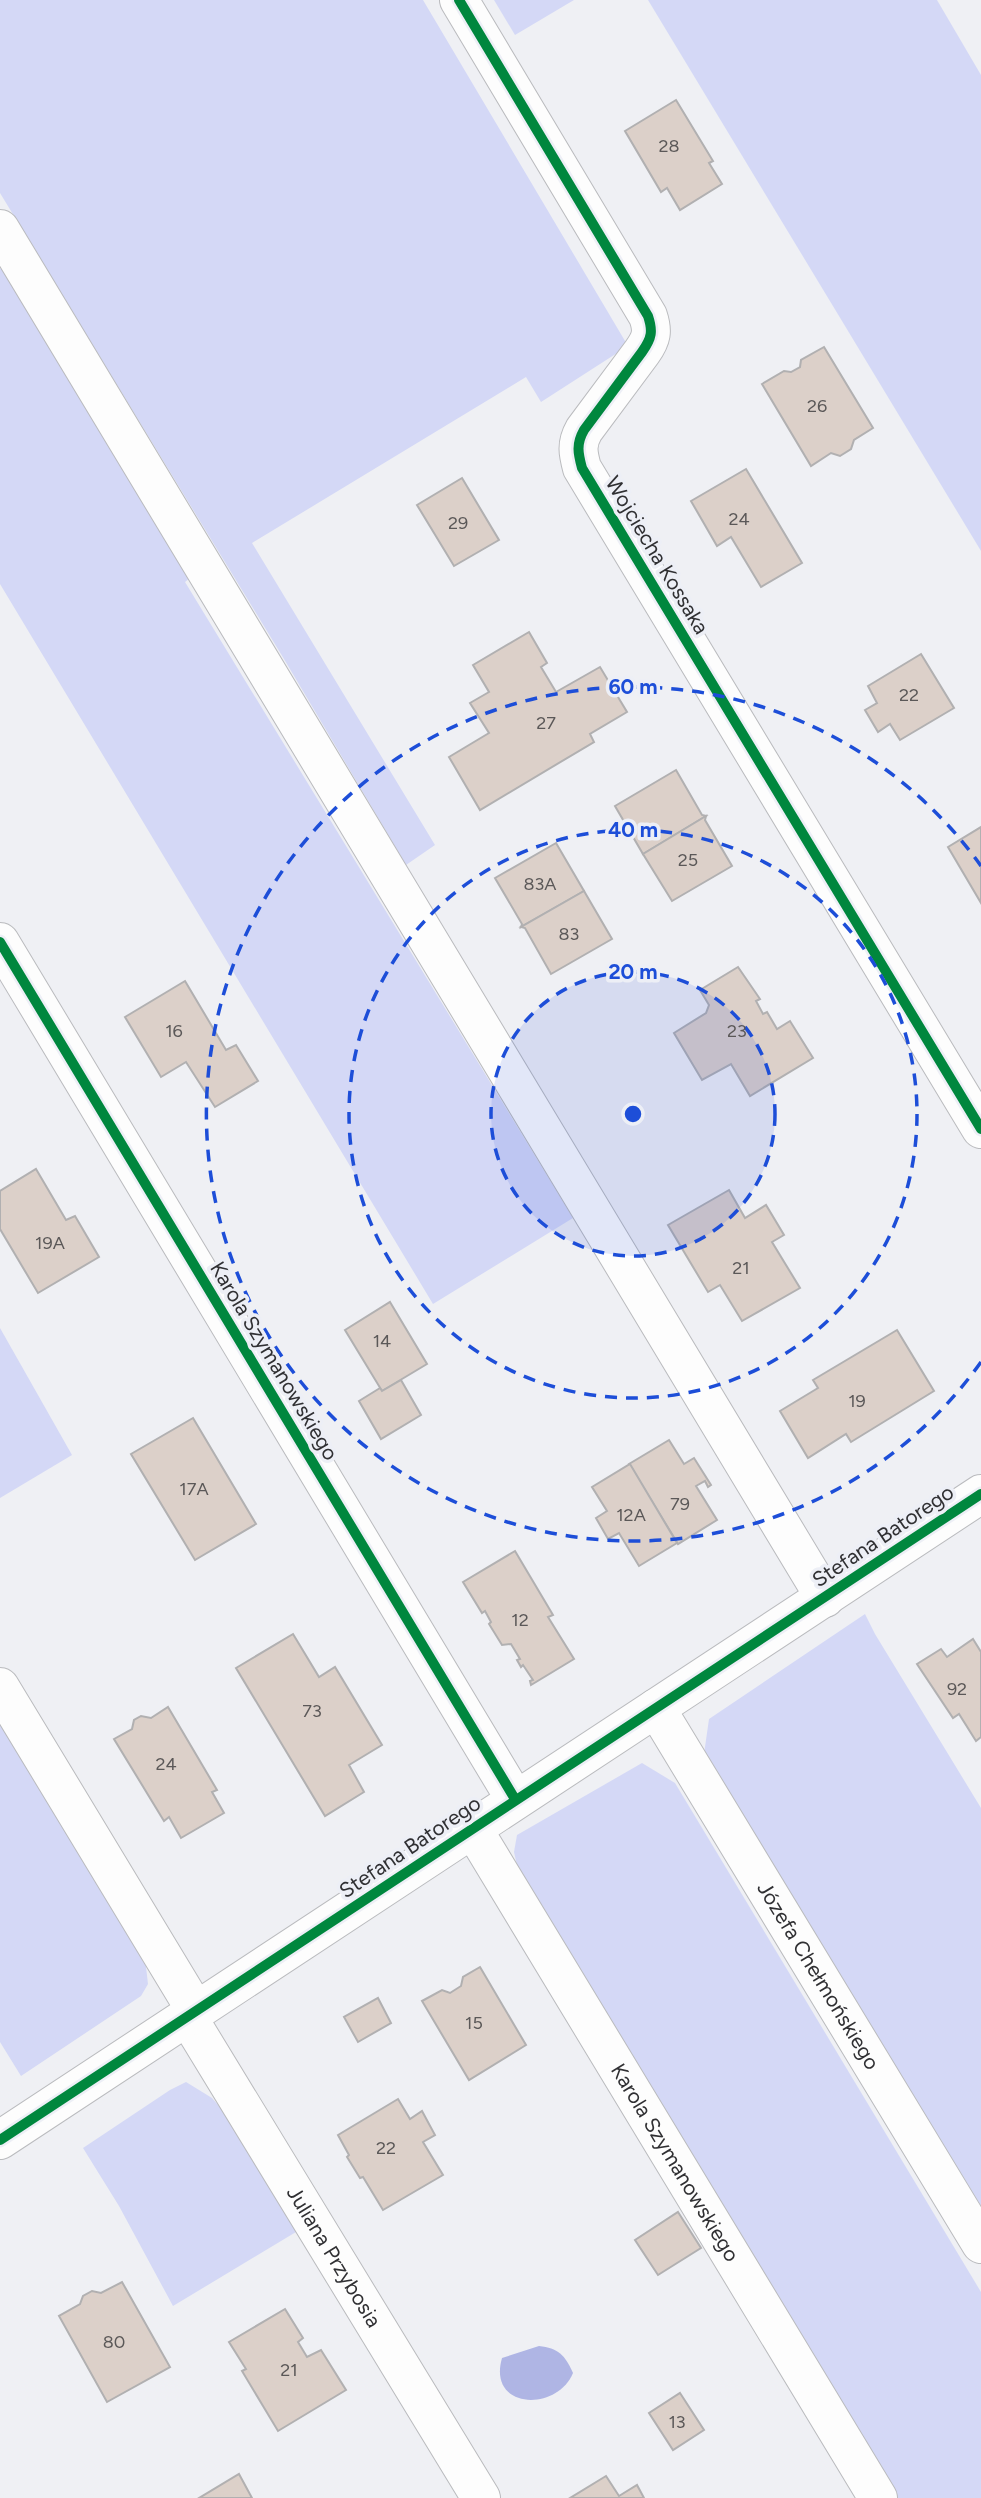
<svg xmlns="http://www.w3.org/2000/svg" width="981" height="2498" viewBox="0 0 981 2498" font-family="Figtree,sans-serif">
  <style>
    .green { fill: #d4d8f6 }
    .water { fill: #afb5e4 }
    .building { fill: #dcd0c9; stroke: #b1b0b1; stroke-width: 2 }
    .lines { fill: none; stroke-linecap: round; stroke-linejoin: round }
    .minor-casing { stroke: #babbbe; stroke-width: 40 }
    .minor { stroke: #fdfdfd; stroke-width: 38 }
    .cycleway-casing { stroke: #edeff6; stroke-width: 15 }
    .cycleway { stroke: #00873e; stroke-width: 10 }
    .ring { fill: none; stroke: #1d4ed8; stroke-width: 3.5; stroke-dasharray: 12 9 }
    .labels { text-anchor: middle; stroke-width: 7; stroke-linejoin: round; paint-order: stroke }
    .number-label { font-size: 18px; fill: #5b5858 }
    .street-label { font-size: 21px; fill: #303033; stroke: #edeff6 }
    .centre { fill: #1d4ed8; stroke: #edeff6; stroke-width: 3.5 }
    .ring-label { font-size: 21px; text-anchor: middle; font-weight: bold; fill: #1d4ed8; stroke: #edeff6; stroke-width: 7; stroke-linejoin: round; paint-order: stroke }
  </style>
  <rect width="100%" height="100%" fill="#eff0f4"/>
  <!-- green -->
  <g class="green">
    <path d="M 0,0 L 423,0 L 628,346 L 541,402 L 526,377 L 252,543 L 435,845 L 406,865 L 284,659 L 0,193 Z"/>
    <path d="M 494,0 L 574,0 L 515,35 Z"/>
    <path d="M 648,0 L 937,0 L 981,75 L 981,551 Z"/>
    <path d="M 2,268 L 191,577 L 185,582 L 573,1218 L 433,1304 L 0,584 L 0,269 Z"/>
    <path d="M 0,1328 L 72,1455 L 0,1498 Z"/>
    <path d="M 865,1614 L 875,1634 L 981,1808 L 981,2206 L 704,1754 L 709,1719 Z"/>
    <path d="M 0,1719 L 145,1958 L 148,1984 L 141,1996 L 21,2076 L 0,2042 Z"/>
    <path d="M 642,1763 L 675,1783 L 981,2292 L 981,2498 L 891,2498 L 520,1879 L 514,1852 L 517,1835 Z"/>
    <path d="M 186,2082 L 212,2098 L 238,2128 L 301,2229 L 173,2306 L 119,2206 L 83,2148 L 170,2090 Z"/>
  </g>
  <!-- water -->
  <path class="water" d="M 539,2346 C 558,2348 565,2355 573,2373 C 557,2412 487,2410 502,2358 Z"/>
  <!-- building -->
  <g class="building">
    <path d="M 676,100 L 713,161 L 709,163 L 722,184 L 680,210 L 667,188 L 661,192 L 625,131 Z"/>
    <path d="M 824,347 L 873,428 L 854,440 L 851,449 L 840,456 L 831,453 L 811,466 L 762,384 L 784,371 L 791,372 L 800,367 L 801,360 Z"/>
    <path d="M 746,469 L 802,563 L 761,587 L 731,537 L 717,546 L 691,501 Z"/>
    <path d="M 462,478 L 499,540 L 454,566 L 417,505 Z"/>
    <path d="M 529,632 L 547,663 L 541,667 L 556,692 L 600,667 L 627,712 L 590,734 L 594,742 L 480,810 L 449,757 L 489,733 L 470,703 L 489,692 L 473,665 Z"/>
    <path d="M 921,654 L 954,708 L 900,740 L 890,724 L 878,732 L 865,710 L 877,703 L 868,686 Z"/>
    <path d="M 676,770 L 702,815 L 706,816 L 643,854 L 615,806 Z"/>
    <path d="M 706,816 L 705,820 L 732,866 L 672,901 L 643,854 Z"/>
    <path d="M 981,827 L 981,903 L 948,847 Z"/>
    <path d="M 556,843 L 584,891 L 521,927 L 522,924 L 495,878 Z"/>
    <path d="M 584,891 L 612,939 L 551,974 L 525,928 L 521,927 Z"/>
    <path d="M 738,967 L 760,999 L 756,1001 L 763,1014 L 767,1012 L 777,1029 L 790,1021 L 813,1058 L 750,1096 L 731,1064 L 702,1080 L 674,1033 L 706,1013 L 709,1005 L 700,990 Z"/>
    <path d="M 185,981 L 226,1050 L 236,1045 L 258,1081 L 215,1107 L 186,1062 L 161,1077 L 125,1017 Z"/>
    <path d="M 36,1169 L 66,1220 L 75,1216 L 99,1257 L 38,1293 L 0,1229 L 0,1191 Z"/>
    <path d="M 729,1190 L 745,1218 L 766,1205 L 784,1235 L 772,1242 L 800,1288 L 742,1321 L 720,1285 L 708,1292 L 668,1225 Z"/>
    <path d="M 390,1302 L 427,1364 L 382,1391 L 345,1330 Z"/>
    <path d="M 897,1330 L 934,1391 L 851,1442 L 846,1434 L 808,1458 L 780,1411 L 818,1388 L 813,1380 Z"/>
    <path d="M 401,1380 L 421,1415 L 381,1439 L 359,1401 L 380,1388 L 382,1391 Z"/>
    <path d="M 193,1418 L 256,1524 L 195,1560 L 131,1454 Z"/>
    <path d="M 669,1440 L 684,1464 L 694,1458 L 711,1485 L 708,1487 L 705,1481 L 696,1486 L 717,1520 L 678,1544 L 629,1464 Z"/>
    <path d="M 630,1464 L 677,1543 L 639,1566 L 619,1533 L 608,1539 L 596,1518 L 607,1511 L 592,1487 Z"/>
    <path d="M 515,1551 L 553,1615 L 548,1617 L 574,1659 L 531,1685 L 530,1681 L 533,1680 L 523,1665 L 521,1667 L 517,1660 L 520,1659 L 511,1644 L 502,1645 L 489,1624 L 491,1622 L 485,1611 L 482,1613 L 463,1582 Z"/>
    <path d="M 293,1634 L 319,1677 L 335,1667 L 382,1745 L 349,1765 L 364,1792 L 325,1816 L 236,1668 Z"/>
    <path d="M 973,1639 L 981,1652 L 981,1737 L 976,1741 L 959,1714 L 953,1718 L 917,1664 L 941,1649 L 947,1657 Z"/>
    <path d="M 168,1707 L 217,1790 L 212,1792 L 224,1813 L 181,1838 L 169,1817 L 164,1821 L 114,1739 L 132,1729 L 134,1720 L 141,1716 L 151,1718 Z"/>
    <path d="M 480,1967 L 526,2045 L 469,2080 L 422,2001 L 442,1990 L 450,1993 L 461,1986 L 463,1977 Z"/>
    <path d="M 378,1998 L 391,2023 L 358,2042 L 344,2017 Z"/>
    <path d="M 398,2099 L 410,2119 L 422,2111 L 435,2135 L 423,2142 L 443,2175 L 383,2210 L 363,2177 L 360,2178 L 347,2157 L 349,2155 L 338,2135 Z"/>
    <path d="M 678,2212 L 701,2248 L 658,2275 L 635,2240 Z"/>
    <path d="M 122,2282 L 170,2367 L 107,2402 L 59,2316 L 80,2304 L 83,2296 L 92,2291 L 101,2293 Z"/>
    <path d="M 285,2309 L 303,2338 L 298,2342 L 307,2357 L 321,2350 L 346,2390 L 278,2431 L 242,2371 L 246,2369 L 229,2342 Z"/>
    <path d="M 680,2393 L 704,2430 L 673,2450 L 649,2413 Z"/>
    <path d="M 239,2474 L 252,2498 L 199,2498 Z"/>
    <path d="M 606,2476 L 619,2496 L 637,2485 L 644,2498 L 570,2498 Z"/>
  </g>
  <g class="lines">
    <!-- minor casing -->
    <g class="minor-casing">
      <g id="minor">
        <path d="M 459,0 L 648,316 C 653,331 652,338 642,352 L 584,430 C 576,444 578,453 582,468 L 981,1129"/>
        <path d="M 0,229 L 825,1598"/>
        <path d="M 0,942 L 515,1799"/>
        <path d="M 0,1687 L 196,2011"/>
        <path id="s1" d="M 656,1708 L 981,2244"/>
        <path id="s2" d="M 473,1829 L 878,2498"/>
        <path id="s3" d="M 187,2016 L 481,2498"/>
        <path d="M 0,2140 L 981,1494"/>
      </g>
    </g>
    <!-- minor -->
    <use href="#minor" class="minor"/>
    <!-- cycleway casing -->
    <g class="cycleway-casing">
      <g id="cycleway">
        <path d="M 459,0 L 648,316 C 653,331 652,338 642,352 L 584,430 C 576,444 578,453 582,468 L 981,1129"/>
        <path d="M 0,942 L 515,1799"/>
        <path d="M 0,2140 L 981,1494"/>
      </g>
    </g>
    <!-- cycleway -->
    <use href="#cycleway" class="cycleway"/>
  </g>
  <!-- distance rings -->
  <circle cx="633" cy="1114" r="142" fill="#1d4ed8" fill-opacity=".12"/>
  <g class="ring">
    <circle cx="633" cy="1114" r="142"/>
    <circle cx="633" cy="1114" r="284"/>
    <path d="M981 1362A427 427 0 1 1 981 866"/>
  </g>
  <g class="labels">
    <!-- number labels -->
    <g class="number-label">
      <text x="669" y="152">28</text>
      <text x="817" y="412">26</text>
      <text x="739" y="525">24</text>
      <text x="458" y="529">29</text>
      <text x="909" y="701">22</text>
      <text x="546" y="729">27</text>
      <text x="688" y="866">25</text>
      <text x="540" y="890">83A</text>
      <text x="569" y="940">83</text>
      <text x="174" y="1037">16</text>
      <text x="737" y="1037">23</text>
      <text x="50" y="1249">19A</text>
      <text x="741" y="1274">21</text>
      <text x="382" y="1347">14</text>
      <text x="857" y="1407">19</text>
      <text x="194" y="1495">17A</text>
      <text x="680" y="1510">79</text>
      <text x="631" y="1521">12A</text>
      <text x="520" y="1626">12</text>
      <text x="957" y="1695">92</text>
      <text x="312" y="1717">73</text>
      <text x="166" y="1770">24</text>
      <text x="474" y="2029">15</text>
      <text x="386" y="2154">22</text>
      <text x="114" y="2348">80</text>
      <text x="289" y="2376">21</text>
      <text x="677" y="2428">13</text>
    </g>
    <!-- street labels -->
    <g class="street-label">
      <text transform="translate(657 555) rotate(59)" y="7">Wojciecha Kossaka</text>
      <text transform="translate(274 1361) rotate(59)" y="7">Karola Szymanowskiego</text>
      <text transform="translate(883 1536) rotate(-34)" y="7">Stefana Batorego</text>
      <text transform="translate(410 1847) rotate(-34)" y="7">Stefana Batorego</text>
      <text dy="7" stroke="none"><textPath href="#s1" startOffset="313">Józefa Chełmońskiego</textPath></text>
      <text dy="7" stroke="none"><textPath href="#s2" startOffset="390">Karola Szymanowskiego</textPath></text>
      <text dy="7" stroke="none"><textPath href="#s3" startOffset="282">Juliana Przybosia</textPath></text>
    </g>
  </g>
  <circle cx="633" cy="1114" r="10" class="centre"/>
  <g class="ring-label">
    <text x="633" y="694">60 m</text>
    <text x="633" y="837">40 m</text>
    <text x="633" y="979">20 m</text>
  </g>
</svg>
